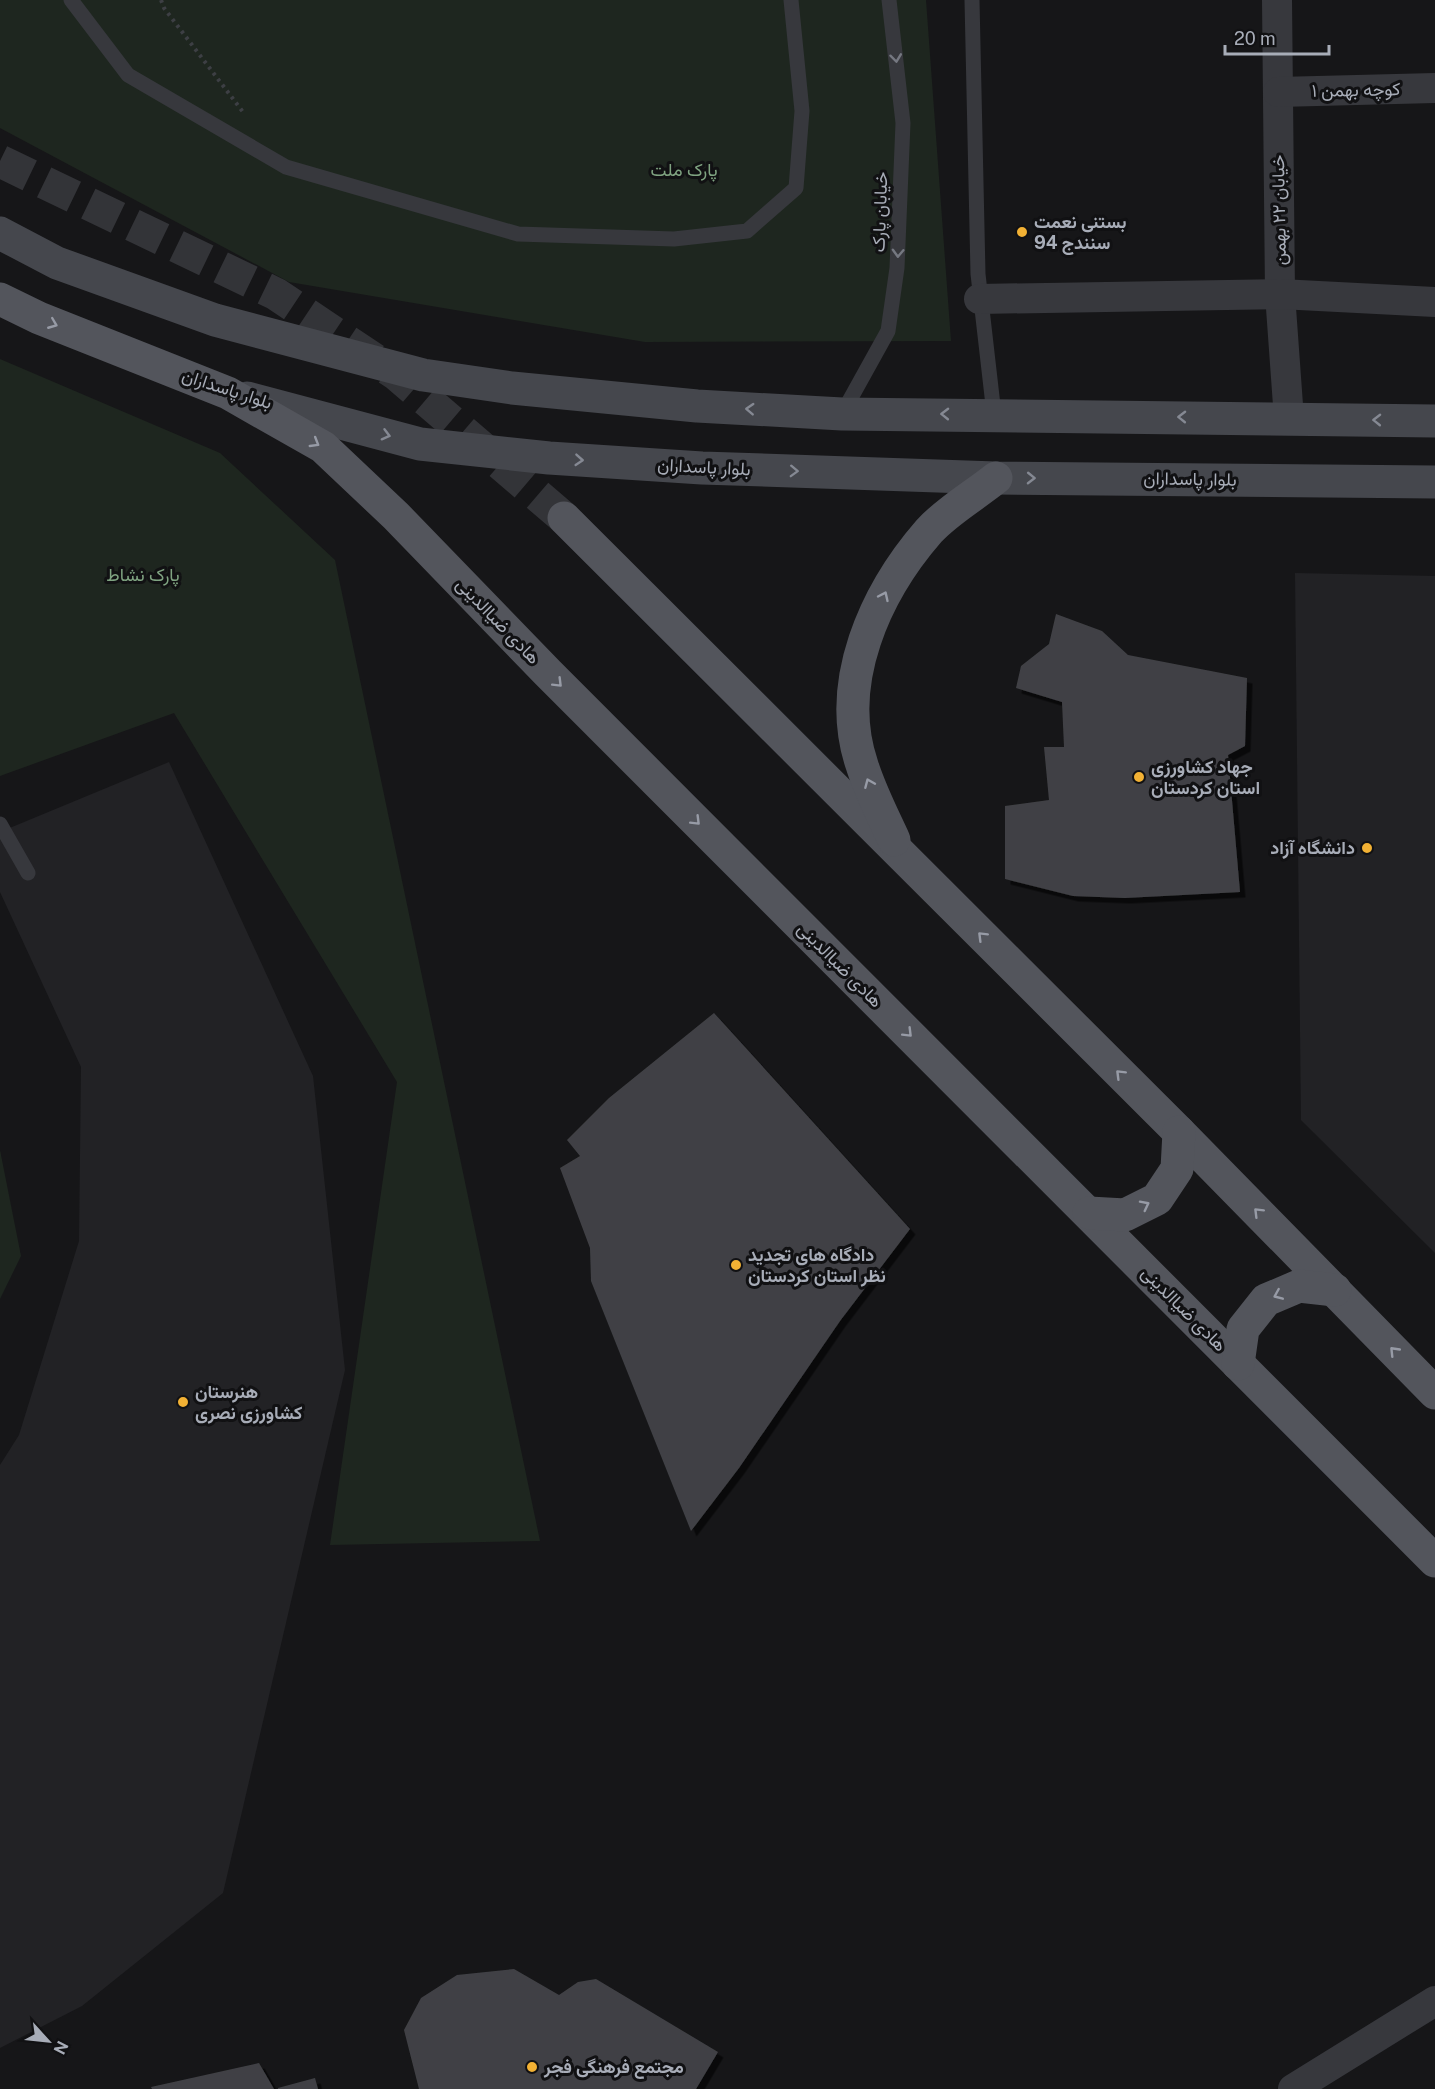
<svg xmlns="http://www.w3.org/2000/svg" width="1435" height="2089" viewBox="0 0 1435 2089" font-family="'Public Sans',Vazirmatn,sans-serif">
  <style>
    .built { fill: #222225 }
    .green { fill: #1e261f }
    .building { fill: #404145; filter: url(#shadow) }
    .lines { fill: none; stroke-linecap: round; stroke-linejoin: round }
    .primary-tunnel { stroke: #333438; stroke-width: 33; stroke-dasharray: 33 16; stroke-linecap: butt }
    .path { stroke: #3d3f44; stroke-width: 4; stroke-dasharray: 3 4.5; stroke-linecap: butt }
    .service { stroke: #37383d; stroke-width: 15 }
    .minor { stroke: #37383d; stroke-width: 30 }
    .secondary { stroke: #45474d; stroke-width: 33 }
    .primary { stroke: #53555c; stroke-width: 33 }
    .oneway { stroke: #757881 }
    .oneway2 { stroke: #979ba6 }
    .oneway3 { stroke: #858993 }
    .poi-dot { fill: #f2b134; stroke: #111113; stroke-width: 2 }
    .labels { text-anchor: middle; stroke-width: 6; stroke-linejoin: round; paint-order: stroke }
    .street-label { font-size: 18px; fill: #a8adb8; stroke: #111113 }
    .park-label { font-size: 18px; fill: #7fa381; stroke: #111113 }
    .poi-label { font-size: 18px; font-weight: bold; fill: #a8adb8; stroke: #111113; text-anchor: start }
  </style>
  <defs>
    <filter id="shadow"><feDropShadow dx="5.5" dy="5.5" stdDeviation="0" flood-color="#0009"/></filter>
  </defs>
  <rect width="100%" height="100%" fill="#161618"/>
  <!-- built -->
  <g class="built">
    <path d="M 1295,573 L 1435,576 L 1435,1253 L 1301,1120 Z"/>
    <path d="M 169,762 L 313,1076 L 345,1370 L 223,1893 L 82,2006 L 0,2048 L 0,1465 L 19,1435 L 79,1241 L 81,1067 L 0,892 L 0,832 Z"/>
  </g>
  <!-- green -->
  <g class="green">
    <path d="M 0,0 L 926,0 L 951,341 L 645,342 L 289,282 L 0,128 Z"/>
    <path d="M 0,359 L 220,453 L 335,560 L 540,1541 L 330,1545 L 397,1082 L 174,713 L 0,776 Z"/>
    <path d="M 0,1150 L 21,1256 L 0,1299 Z"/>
  </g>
  <!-- building -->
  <g class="building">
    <path d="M 1056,614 L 1102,631 L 1128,655 L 1247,678 L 1245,746 L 1228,755 L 1240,892 L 1125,898 L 1073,896 L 1005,879 L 1005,806 L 1049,800 L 1044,747 L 1064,747 L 1062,702 L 1016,688 L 1021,666 L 1049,644 Z"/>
    <path d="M 714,1013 L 910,1229 L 840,1321 L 739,1468 L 691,1531 L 591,1281 L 590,1248 L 560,1168 L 580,1156 L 567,1140 L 609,1098 Z"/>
    <path d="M 514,1969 L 559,1995 L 578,1982 L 596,1979 L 718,2052 L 696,2089 L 419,2089 L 404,2030 L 421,1998 L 457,1975 Z"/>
    <path d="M 259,2063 L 274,2089 L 152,2089 L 151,2087 Z"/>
    <path d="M 315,2078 L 318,2089 L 278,2089 L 278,2088 Z"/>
  </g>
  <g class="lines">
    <!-- primary-tunnel -->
    <path class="primary-tunnel" d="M 0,161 L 276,294 L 396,374 L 564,518"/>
    <!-- path -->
    <path class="path" d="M 161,0 L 164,8 L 243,112"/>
    <!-- service -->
    <g class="service">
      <path d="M 71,0 L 128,75 L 286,167 L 518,234 L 674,239 L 747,231 L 796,188 L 802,111 L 791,0"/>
      <path d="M 972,0 L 978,274 L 994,414"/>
      <path d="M 842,414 L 888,331 L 897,268 L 903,123 L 889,0"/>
      <path d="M 0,824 L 28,873"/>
    </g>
    <!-- minor -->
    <g class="minor">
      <path d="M 1277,0 L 1280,294 L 1289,419"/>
      <path d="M 1278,92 L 1435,88"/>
      <path d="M 979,299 L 1280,294 L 1435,302"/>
      <path d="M 1293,2089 L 1435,2001"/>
    </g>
    <!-- secondary -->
    <g class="secondary">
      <path d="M 0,233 L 57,263 L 215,320 L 423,375 L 512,388 L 697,406 L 842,414 L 1435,421"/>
      <path d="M 247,398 L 420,444 L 549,458 L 702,468 L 996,478 L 1435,482"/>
    </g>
    <!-- primary -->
    <g class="primary">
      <path d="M 0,299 L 39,318 L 228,393 L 323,447 L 396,516 L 548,673 L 1435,1561"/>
      <path d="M 564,518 L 1179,1132 L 1435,1393"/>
      <path d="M 894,840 C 883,816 870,791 862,765 C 834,683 875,593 929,531 C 947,511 975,495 996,478"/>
      <path d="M 1089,1213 L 1125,1215 L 1157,1199 L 1177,1169 L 1179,1132"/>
      <path d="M 1238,1364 L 1243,1329 L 1266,1300 L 1299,1286 L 1335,1290"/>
    </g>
  </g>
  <!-- one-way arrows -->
  <defs><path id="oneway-chevron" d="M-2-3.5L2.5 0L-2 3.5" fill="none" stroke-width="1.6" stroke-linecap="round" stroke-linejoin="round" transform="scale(1.5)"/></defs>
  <g class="oneway">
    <use href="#oneway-chevron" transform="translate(896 58) rotate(83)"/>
    <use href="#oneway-chevron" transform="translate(898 253) rotate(92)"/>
  </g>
  <g class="oneway2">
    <use href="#oneway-chevron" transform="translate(53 324) rotate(22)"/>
    <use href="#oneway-chevron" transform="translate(315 443) rotate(31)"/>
    <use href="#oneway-chevron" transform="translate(884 596) rotate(-65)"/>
    <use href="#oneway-chevron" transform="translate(558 683) rotate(45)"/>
    <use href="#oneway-chevron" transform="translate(869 783) rotate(-113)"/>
    <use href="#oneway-chevron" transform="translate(696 821) rotate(45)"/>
    <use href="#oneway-chevron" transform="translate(982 936) rotate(-135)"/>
    <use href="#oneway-chevron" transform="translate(908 1033) rotate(45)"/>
    <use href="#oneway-chevron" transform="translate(1120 1074) rotate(-135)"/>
    <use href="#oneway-chevron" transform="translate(1145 1205) rotate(-27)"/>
    <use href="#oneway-chevron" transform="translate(1258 1212) rotate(-135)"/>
    <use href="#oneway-chevron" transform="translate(1278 1295) rotate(157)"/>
    <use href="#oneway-chevron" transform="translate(1394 1351) rotate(-134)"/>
  </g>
  <g class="oneway3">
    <use href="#oneway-chevron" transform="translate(750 409) rotate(-177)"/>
    <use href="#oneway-chevron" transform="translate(945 414) rotate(-179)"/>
    <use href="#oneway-chevron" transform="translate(1182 417) rotate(-179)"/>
    <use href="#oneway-chevron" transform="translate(1377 420) rotate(-179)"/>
    <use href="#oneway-chevron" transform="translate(386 435) rotate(15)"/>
    <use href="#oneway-chevron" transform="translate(579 460) rotate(4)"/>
    <use href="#oneway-chevron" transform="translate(794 471) rotate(2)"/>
    <use href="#oneway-chevron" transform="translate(1031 478) rotate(1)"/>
  </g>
  <!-- markers -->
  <g class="poi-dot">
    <circle cx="1022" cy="232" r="6"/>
    <circle cx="1139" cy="777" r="6"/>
    <circle cx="1367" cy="848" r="6"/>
    <circle cx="736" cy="1265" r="6"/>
    <circle cx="183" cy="1402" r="6"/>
    <circle cx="532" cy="2067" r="6"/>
  </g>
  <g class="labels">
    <!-- street labels -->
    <g class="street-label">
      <text transform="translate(1356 90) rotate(-1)" y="6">کوچه بهمن ۱</text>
      <text transform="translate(1279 210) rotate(-91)" y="6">خیابان ۲۲ بهمن</text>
      <text transform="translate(880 212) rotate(-88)" y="6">خیابان پارک</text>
      <text transform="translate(227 389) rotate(18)" y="6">بلوار پاسداران</text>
      <text transform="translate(704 467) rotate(3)" y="6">بلوار پاسداران</text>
      <text transform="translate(1190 479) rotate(1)" y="6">بلوار پاسداران</text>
      <text transform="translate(498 621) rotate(46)" y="6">هادی ضیاالدینی</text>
      <text transform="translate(840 965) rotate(45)" y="6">هادی ضیاالدینی</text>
      <text transform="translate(1184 1309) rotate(45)" y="6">هادی ضیاالدینی</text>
    </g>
    <!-- park labels -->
    <g class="park-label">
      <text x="684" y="176">پارک ملت</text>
      <text x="143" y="581">پارک نشاط</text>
    </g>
    <!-- poi labels -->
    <g class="poi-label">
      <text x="1034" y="228">بستنی نعمت<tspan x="1034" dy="21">سنندج 94</tspan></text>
      <text x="1151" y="773">جهاد کشاورزی<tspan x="1151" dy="21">استان کردستان</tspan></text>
      <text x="1355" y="854" text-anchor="end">دانشگاه آزاد</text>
      <text x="748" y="1261">دادگاه های تجدید<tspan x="748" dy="21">نظر استان کردستان</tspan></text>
      <text x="195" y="1398">هنرستان<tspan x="195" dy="21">کشاورزی نصری</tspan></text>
      <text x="544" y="2073">مجتمع فرهنگی فجر</text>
    </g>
  </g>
  <!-- north arrow -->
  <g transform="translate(48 2041) rotate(117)" stroke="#111113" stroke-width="4.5" paint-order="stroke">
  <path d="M0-4.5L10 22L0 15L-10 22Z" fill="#a8adb8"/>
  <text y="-9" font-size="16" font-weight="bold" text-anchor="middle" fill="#a8adb8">N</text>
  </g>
  <!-- scale -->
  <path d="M1225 45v9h104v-9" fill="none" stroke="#a8adb8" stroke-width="3"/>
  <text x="1234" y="45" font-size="18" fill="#a8adb8" stroke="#111113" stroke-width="4.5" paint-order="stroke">20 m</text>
</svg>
